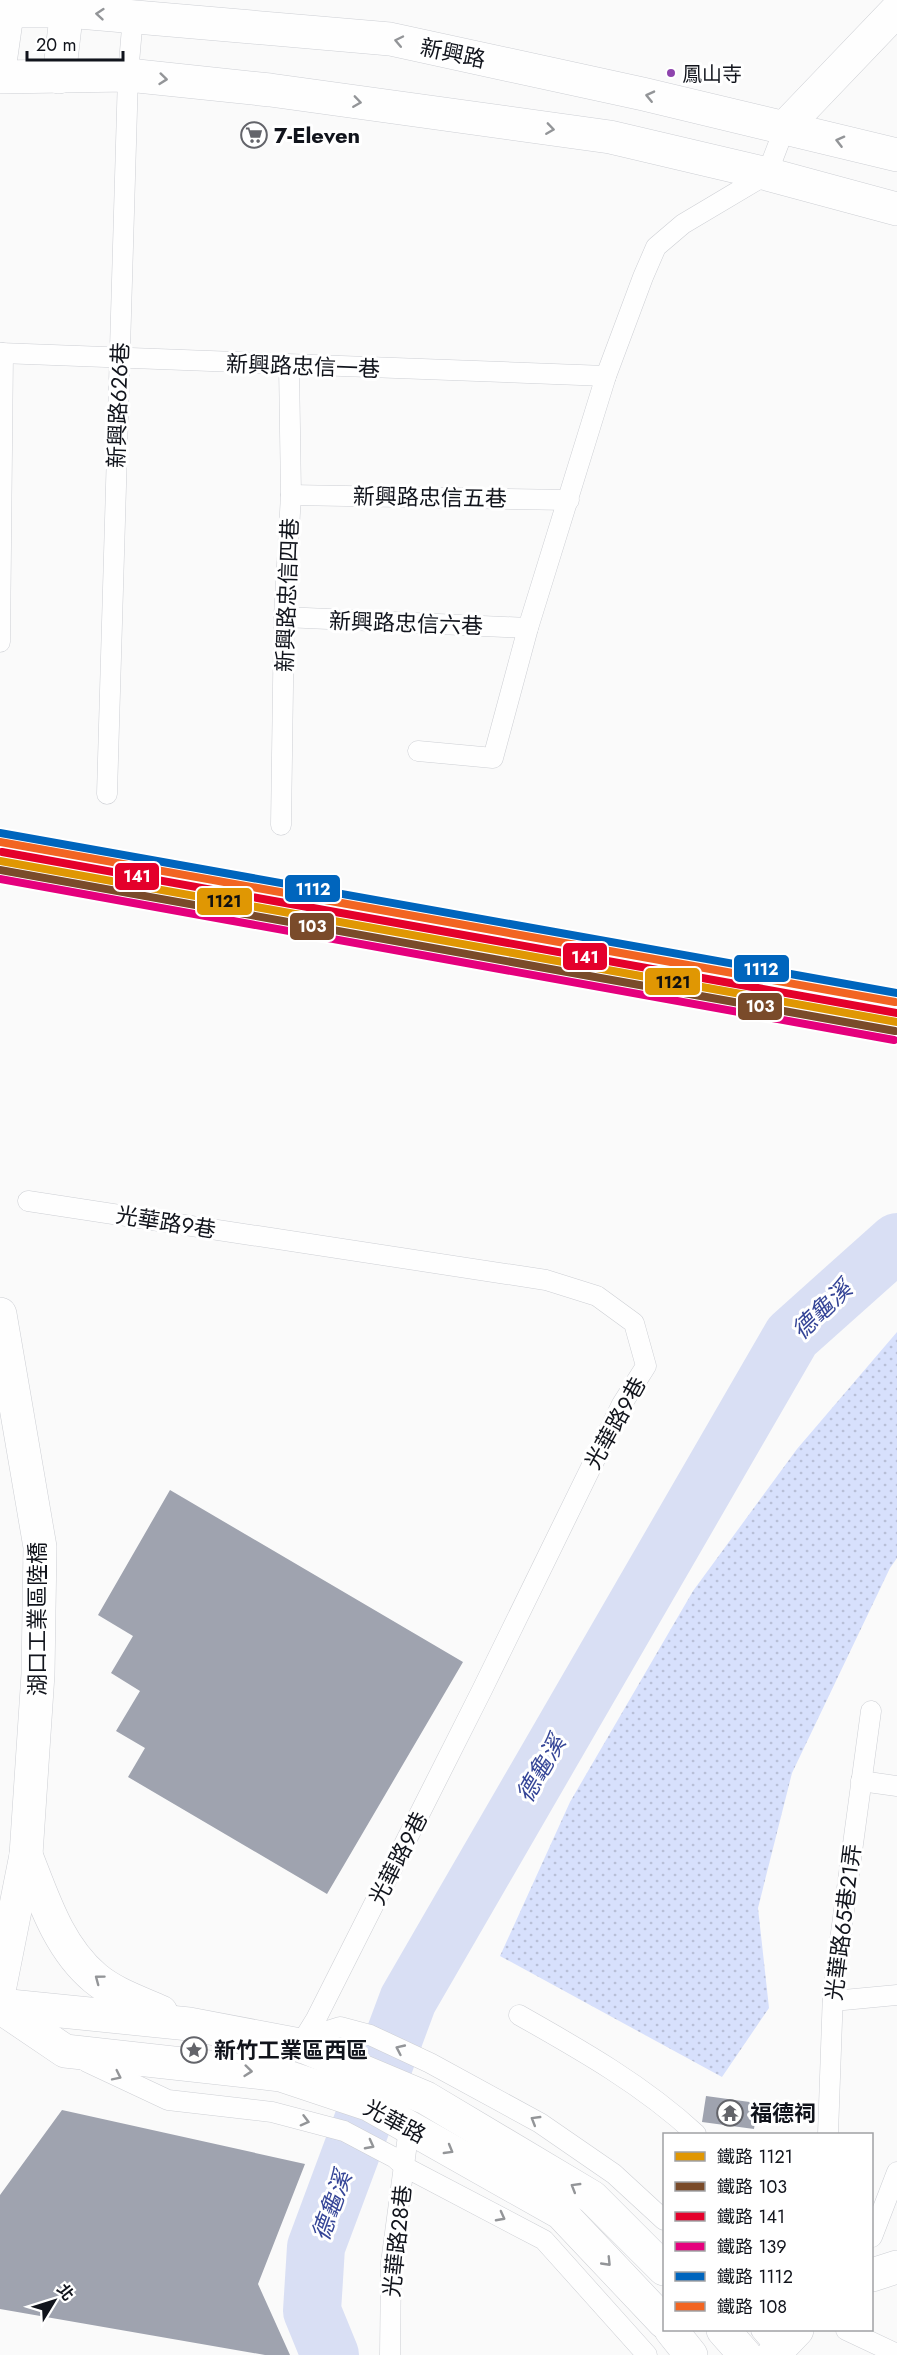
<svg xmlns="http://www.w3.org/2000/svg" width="897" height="2355" viewBox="0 0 897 2355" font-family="Jost,'Noto Sans TC',sans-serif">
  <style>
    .grass { fill: url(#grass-dots) }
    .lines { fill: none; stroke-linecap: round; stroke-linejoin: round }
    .river { stroke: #d9dff4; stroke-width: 58 }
    .building { fill: #9fa3af }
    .lane-casing { stroke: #cdcfd4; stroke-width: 21 }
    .street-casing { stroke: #cdcfd4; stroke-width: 34 }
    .secondary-casing { stroke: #cdcfd4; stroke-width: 34 }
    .primary-casing { stroke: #cdcfd4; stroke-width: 34 }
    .lane { stroke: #fefefe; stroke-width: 20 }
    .street { stroke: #fefefe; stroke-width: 33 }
    .secondary { stroke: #fefefe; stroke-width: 33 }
    .primary { stroke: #fefefe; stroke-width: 33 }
    .rail-1-casing { stroke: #fff; stroke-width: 12 }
    .rail-2-casing { stroke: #fff; stroke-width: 12 }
    .rail-3-casing { stroke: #fff; stroke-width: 12 }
    .rail-4-casing { stroke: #fff; stroke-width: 12 }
    .rail-5-casing { stroke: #fff; stroke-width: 12 }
    .rail-6-casing { stroke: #fff; stroke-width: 12 }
    .rail-1 { stroke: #e09703; stroke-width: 8 }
    .rail-2 { stroke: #7a4b2a; stroke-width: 8 }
    .rail-3 { stroke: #e4002b; stroke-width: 8 }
    .rail-4 { stroke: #e5007d; stroke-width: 8 }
    .rail-5 { stroke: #0065bd; stroke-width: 8 }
    .rail-6 { stroke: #f26522; stroke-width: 8 }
    .oneway { stroke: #939598 }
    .bus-dot { fill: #8e44ad; stroke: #fff; stroke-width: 2 }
    .labels { text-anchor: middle; stroke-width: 6; stroke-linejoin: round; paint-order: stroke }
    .bus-label { font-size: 20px; fill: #11141c; stroke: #fff; text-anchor: start }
    .street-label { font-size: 22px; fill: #11141c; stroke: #fff }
    .poi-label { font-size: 22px; font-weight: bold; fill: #11141c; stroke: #fff; text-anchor: start }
    .water-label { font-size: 24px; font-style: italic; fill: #354597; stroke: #fff }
    .line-badge { stroke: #fff; stroke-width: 2 }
    .badge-label { font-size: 16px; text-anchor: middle; font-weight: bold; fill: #fff }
    .pale-badge-label { font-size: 16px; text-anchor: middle; font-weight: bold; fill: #111 }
  </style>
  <defs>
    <pattern id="grass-dots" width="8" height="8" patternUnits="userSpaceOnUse" patternTransform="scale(1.5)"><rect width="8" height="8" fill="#d7e0fc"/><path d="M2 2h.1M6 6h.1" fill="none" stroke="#b8bfd7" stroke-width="1.8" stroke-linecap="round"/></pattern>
  </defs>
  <rect width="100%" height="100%" fill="#fafafa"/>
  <!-- grass -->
  <path class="grass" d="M 897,1332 L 897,1558 L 890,1568 L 792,1773 L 758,1908 L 769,2008 L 722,2077 L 500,1956 L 570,1802 L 693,1591 L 797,1449 Z"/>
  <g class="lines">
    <!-- river -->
    <path class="river" d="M 330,2355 L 312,2311 L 316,2247 L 408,2000 L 792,1336 L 897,1242"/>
  </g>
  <!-- building -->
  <g class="building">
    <path d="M 170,1490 L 463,1662 L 327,1894 L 128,1777 L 145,1748 L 116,1731 L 140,1691 L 111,1673 L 133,1636 L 98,1615 Z"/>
    <path d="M 706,2096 L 757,2103 L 754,2129 L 702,2122 Z"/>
    <path d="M 62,2110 L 305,2164 L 258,2284 L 290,2355 L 265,2355 L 0,2309 L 0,2195 Z"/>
  </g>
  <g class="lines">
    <!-- lane casing -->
    <g class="lane-casing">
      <g id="lane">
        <path d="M 0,353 L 606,376"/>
        <path d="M 291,495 L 569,500"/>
        <path d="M 284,617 L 528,628"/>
        <path d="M 0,642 L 3,353"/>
        <path d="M 418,751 L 493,758 L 528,628 L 606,376 L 643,277 L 656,247 L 683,224 L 767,174 L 785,127"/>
        <path d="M 107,794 L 128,75 L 133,16"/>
        <path d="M 281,825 L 284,617 L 291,495 L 289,366"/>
        <path d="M 28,1201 L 546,1280 L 597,1296 L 634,1323 L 646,1366 L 622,1404 L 482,1690 L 316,2019 L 300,2045"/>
        <path d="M 861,1781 L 897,1786"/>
        <path d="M 833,2001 L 897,1995"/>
        <path d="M 519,2015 C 581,2050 643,2085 696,2134"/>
        <path d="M 302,2044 L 318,2034 L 340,2027 L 370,2035 L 430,2063 L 540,2123 L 614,2174 L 664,2220"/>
        <path d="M 87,2062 L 168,2100 L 272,2112 L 344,2131 L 395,2158 L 405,2167 L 544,2240 L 647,2355"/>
        <path d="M 828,2134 L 833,1992 L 871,1711"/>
        <path d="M 872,2237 L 897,2172"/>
        <path d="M 761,2330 L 782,2355"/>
        <path d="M 846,2330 L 897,2354"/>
        <path d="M 390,2355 L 391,2263 L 409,2128"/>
      </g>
    </g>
    <!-- street casing -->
    <g class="street-casing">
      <g id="street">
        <path d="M 0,63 L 9,0"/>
        <path d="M 59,77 L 68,0"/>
        <path d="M 785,127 L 897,10"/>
        <path d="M 872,2275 L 897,2267"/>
        <path d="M 773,2355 L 797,2330"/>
      </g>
    </g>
    <!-- secondary casing -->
    <g class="secondary-casing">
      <g id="secondary">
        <path d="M 0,1314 L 40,1547 L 38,1674 L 26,1855 L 0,1986"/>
        <path d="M 26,1855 C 43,1898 58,1947 95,1978 C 114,1994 139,2002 161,2012"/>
        <path d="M 0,2005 L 189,2024 L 300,2045 L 426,2098 L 592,2197 L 664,2269"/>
        <path d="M 0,2007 L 65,2051 L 281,2075 L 368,2104 L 561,2213 L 664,2322"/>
        <path d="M 671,2330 L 691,2355"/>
        <path d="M 723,2330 L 745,2355"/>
      </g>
    </g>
    <!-- primary casing -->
    <g class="primary-casing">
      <g id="primary">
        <path d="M 0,11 L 67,11 L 390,39 L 643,94 L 897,155"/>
        <path d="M 0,77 L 128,75 L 270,90 L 610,137 L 767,174 L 897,209"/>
      </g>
    </g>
    <!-- lane -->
    <use href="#lane" class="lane"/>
    <!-- street -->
    <use href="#street" class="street"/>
    <!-- secondary -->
    <use href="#secondary" class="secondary"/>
    <!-- primary -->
    <use href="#primary" class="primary"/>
    <!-- rail-1 casing -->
    <g class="rail-1-casing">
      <path id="rail-1" d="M 0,861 L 897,1022"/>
    </g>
    <!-- rail-2 casing -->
    <g class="rail-2-casing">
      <path id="rail-2" d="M 0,870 L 895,1031"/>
    </g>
    <!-- rail-3 casing -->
    <g class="rail-3-casing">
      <path id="rail-3" d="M 2,852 L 897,1013"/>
    </g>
    <!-- rail-4 casing -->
    <g class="rail-4-casing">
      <path id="rail-4" d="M 0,879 L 894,1040"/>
    </g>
    <!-- rail-5 casing -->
    <g class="rail-5-casing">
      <path id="rail-5" d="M 0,833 L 897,993"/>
    </g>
    <!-- rail-6 casing -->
    <g class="rail-6-casing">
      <path id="rail-6" d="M 0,842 L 895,1002"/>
    </g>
    <!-- rail-1 -->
    <use href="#rail-1" class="rail-1"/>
    <!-- rail-2 -->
    <use href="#rail-2" class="rail-2"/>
    <!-- rail-3 -->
    <use href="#rail-3" class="rail-3"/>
    <!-- rail-4 -->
    <use href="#rail-4" class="rail-4"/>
    <!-- rail-5 -->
    <use href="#rail-5" class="rail-5"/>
    <!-- rail-6 -->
    <use href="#rail-6" class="rail-6"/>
  </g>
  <!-- one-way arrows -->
  <defs><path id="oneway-chevron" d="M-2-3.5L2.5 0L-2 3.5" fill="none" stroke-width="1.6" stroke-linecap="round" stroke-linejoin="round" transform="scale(1.5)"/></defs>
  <g class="oneway">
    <use href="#oneway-chevron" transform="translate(100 14) rotate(-175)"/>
    <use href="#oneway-chevron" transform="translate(399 41) rotate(-168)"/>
    <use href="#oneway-chevron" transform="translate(163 79) rotate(6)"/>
    <use href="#oneway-chevron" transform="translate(650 96) rotate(-167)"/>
    <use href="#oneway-chevron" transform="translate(357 102) rotate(8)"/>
    <use href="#oneway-chevron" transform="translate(550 129) rotate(8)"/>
    <use href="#oneway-chevron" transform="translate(840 141) rotate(-166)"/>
    <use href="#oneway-chevron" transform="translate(99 1979) rotate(-143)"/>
    <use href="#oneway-chevron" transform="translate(400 2049) rotate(-155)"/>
    <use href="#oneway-chevron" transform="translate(248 2071) rotate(6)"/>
    <use href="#oneway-chevron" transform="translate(117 2076) rotate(26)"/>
    <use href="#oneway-chevron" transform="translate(535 2120) rotate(-149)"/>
    <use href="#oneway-chevron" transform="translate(305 2121) rotate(15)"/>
    <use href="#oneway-chevron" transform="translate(370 2145) rotate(28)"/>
    <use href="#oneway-chevron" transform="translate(449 2150) rotate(30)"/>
    <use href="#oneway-chevron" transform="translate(575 2187) rotate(-149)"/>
    <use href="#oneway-chevron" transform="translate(501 2217) rotate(28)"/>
    <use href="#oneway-chevron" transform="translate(607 2262) rotate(46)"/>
  </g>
  <!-- icons -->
  <defs>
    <g id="supermarket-ring" transform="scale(1.35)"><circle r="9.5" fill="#fff" stroke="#63646a" stroke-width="1.5"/><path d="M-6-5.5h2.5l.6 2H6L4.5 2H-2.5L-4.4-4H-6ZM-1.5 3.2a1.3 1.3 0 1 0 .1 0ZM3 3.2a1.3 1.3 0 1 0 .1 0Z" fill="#63646a"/></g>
    <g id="sight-ring" transform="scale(1.35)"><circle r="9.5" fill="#fff" stroke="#63646a" stroke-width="1.5"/><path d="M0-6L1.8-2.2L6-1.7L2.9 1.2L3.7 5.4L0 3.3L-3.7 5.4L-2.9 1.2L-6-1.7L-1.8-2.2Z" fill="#63646a"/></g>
    <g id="temple-ring" transform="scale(1.35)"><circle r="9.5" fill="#fff" stroke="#63646a" stroke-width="1.5"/><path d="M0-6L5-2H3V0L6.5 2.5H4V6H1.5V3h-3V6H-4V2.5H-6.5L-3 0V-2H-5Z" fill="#63646a"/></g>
  </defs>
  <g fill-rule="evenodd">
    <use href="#supermarket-ring" x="254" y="135"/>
    <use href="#sight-ring" x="194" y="2050"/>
    <use href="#temple-ring" x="730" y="2113"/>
  </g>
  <!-- markers -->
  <circle class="bus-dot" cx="671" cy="73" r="5"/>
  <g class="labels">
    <!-- bus labels -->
    <g class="bus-label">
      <text x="682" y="81">鳳山寺</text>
    </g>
    <!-- street labels -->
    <g class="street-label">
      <text transform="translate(453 53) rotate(12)" y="8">新興路</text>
      <text transform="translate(303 366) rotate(2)" y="8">新興路忠信一巷</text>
      <text transform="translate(118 405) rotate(-88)" y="8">新興路626巷</text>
      <text transform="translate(430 497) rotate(1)" y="8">新興路忠信五巷</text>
      <text transform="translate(287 595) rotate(-88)" y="8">新興路忠信四巷</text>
      <text transform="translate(406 623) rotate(2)" y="8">新興路忠信六巷</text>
      <text transform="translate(166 1222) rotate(9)" y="8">光華路9巷</text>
      <text transform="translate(615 1423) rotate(-61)" y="8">光華路9巷</text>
      <text transform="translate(37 1619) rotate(-90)" y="8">湖口工業區陸橋</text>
      <text transform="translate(398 1858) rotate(-63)" y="8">光華路9巷</text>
      <text transform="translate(843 1922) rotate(-83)" y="8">光華路65巷21弄</text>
      <text transform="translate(395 2121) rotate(28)" y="8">光華路</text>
      <text transform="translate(397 2241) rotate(-84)" y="8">光華路28巷</text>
    </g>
    <!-- poi labels -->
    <g class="poi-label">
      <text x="274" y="143">7-Eleven</text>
      <text x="214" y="2058">新竹工業區西區</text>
      <text x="750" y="2121">福德祠</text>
    </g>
    <!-- water labels -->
    <g class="water-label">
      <text transform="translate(822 1310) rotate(-44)" y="8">德龜溪</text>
      <text transform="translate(541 1769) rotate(-60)" y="8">德龜溪</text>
      <text transform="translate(332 2206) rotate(-70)" y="8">德龜溪</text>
    </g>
  </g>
  <g class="line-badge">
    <rect x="114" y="862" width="46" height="29" rx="6" fill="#e4002b"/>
    <rect x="284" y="874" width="57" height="29" rx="6" fill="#0065bd"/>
    <rect x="196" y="887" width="57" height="29" rx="6" fill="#e09703"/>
    <rect x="289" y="912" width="46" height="29" rx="6" fill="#7a4b2a"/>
    <rect x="562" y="942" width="46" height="29" rx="6" fill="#e4002b"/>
    <rect x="733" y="954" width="57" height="29" rx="6" fill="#0065bd"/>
    <rect x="644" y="967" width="57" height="29" rx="6" fill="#e09703"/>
    <rect x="737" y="992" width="46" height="29" rx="6" fill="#7a4b2a"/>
  </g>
  <g class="badge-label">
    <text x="137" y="882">141</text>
    <text x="313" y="895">1112</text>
    <text x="312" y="932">103</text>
    <text x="585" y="963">141</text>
    <text x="761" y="975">1112</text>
    <text x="760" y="1012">103</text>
  </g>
  <g class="pale-badge-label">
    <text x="224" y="907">1121</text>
    <text x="673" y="988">1121</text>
  </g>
  <!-- legend -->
  <rect x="663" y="2133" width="210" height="198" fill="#ffffff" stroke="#a0a1a4" stroke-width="1.5"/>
  <rect x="675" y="2152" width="30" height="9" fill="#e09703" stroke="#a0a1a4" stroke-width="1.5"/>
  <text x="717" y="2163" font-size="18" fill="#11141c">鐵路 1121</text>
  <rect x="675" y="2182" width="30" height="9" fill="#7a4b2a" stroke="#a0a1a4" stroke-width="1.5"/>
  <text x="717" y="2193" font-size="18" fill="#11141c">鐵路 103</text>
  <rect x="675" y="2212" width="30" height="9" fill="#e4002b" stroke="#a0a1a4" stroke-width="1.5"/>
  <text x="717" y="2223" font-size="18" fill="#11141c">鐵路 141</text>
  <rect x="675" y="2242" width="30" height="9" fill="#e5007d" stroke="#a0a1a4" stroke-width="1.5"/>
  <text x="717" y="2253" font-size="18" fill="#11141c">鐵路 139</text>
  <rect x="675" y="2272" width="30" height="9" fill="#0065bd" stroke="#a0a1a4" stroke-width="1.5"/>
  <text x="717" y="2283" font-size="18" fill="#11141c">鐵路 1112</text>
  <rect x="675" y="2302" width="30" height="9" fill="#f26522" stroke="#a0a1a4" stroke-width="1.5"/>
  <text x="717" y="2313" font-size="18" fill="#11141c">鐵路 108</text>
  <!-- north arrow -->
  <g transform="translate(54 2301) rotate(52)" stroke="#ffffff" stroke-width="4.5" paint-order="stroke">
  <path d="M0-4.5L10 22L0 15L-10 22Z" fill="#11141c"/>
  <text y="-9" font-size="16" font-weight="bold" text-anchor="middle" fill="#11141c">北</text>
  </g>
  <!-- scale -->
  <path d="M27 51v9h96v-9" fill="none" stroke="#11141c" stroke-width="3"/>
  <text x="36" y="51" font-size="18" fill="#11141c" stroke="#ffffff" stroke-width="4.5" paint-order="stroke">20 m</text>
</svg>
